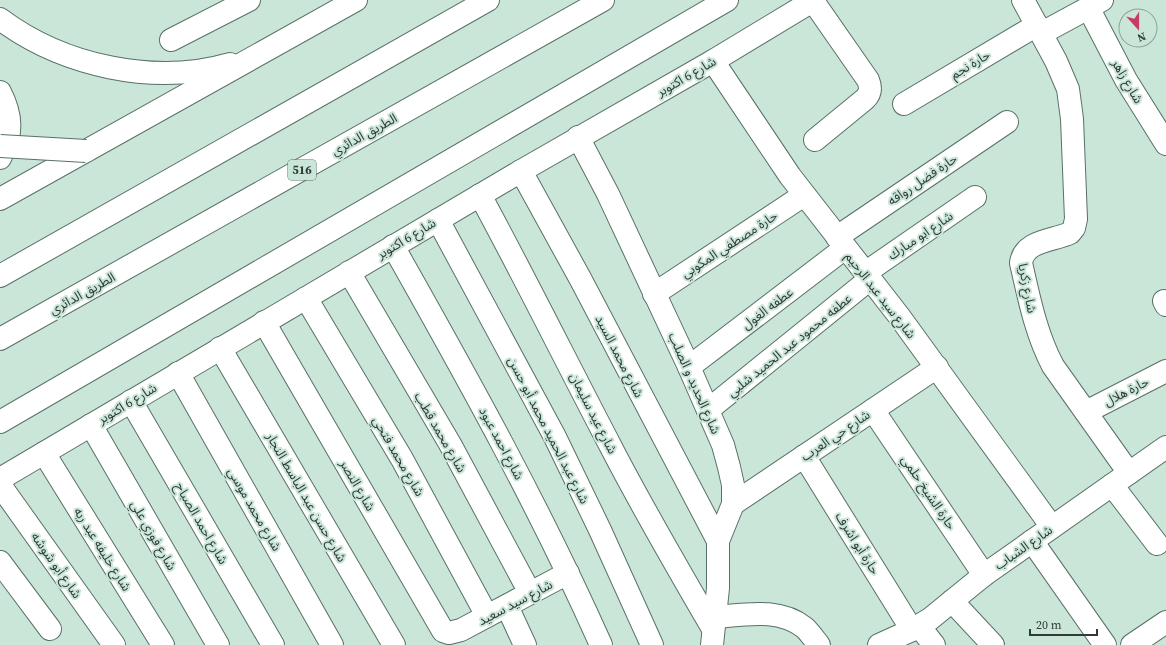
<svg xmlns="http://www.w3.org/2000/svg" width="1166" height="645" viewBox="0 0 1166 645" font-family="'Source Serif 4','Noto Sans Arabic',serif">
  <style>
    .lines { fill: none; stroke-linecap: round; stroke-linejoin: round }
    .minor-casing { stroke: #587166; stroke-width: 24 }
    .trunk-casing { stroke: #587166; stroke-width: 24 }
    .motorway-casing { stroke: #587166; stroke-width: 24 }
    .minor { stroke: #fff; stroke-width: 22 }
    .trunk { stroke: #fff; stroke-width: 22 }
    .motorway { stroke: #fff; stroke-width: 22 }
    .trunk-bridge-casing { stroke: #587166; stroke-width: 24; stroke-linecap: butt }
    .trunk-bridge { stroke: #fff; stroke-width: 22 }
    .labels { text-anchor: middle; stroke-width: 4; stroke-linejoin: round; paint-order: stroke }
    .shield { fill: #cae6d9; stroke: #5e6e67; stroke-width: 1 }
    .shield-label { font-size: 12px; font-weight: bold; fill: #303b36 }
    .street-label { font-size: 13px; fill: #303b36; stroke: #cae6d9 }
  </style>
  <rect width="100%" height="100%" fill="#cae6d9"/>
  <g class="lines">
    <!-- minor casing -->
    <g class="minor-casing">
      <g id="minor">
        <path d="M 1023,0 L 1056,61 L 1068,89 L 1072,119 L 1076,219 L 1074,228 L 1070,233 C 1053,241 1024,240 1021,263 C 1029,298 1036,334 1053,366 L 1129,473"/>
        <path d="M 1102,0 L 1090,7 L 1090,11 L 1126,80 L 1166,144"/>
        <path d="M 813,1 L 868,80 C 871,87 871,93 865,99 L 815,140"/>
        <path d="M 1042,33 L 1090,7"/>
        <path d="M 171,40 L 249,0"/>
        <path d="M 713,61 L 790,176 L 899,316 L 1052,527"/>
        <path d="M 0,92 C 12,115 13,135 0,158"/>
        <path d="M 904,104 L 1037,25"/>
        <path d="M 578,137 L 608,194 L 689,367 L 723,445 L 729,467 L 733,485 L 733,504 L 718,541 L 718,588 L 712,645"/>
        <path d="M 521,171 L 581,280 L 718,541"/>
        <path d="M 480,195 C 525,278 567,363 611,447 C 643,509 678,569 713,629"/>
        <path d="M 438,220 L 555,437 L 600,530 L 652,645"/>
        <path d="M 837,237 L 1007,122"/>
        <path d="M 393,246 C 467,377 540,508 601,645"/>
        <path d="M 349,272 L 450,444 L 530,593"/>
        <path d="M 865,273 L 975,197"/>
        <path d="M 654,294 L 804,195"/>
        <path d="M 306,298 L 402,459 L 487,616"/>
        <path d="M 1164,301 L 1166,305"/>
        <path d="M 264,322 L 443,631 L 449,633 L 461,630 L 568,573"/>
        <path d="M 220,348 L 394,645"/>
        <path d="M 689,367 L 845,248"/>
        <path d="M 178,373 L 332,645"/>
        <path d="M 131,401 L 273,645"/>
        <path d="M 708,410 L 870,279"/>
        <path d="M 873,410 L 984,575"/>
        <path d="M 1086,412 L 1166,371"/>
        <path d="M 91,425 L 218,645"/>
        <path d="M 44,453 L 163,645"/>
        <path d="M 804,456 L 912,630"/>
        <path d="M 0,479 L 521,171 L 713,61 L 814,0"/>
        <path d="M 0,485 L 114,645"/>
        <path d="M 1112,485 L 1157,544"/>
        <path d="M 733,504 L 937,367"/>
        <path d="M 1032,541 L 1105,645"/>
        <path d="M 0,562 L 50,629"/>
        <path d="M 952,601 L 993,645"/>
        <path d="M 507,606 L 525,645"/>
        <path d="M 714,617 C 744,615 779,607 805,628 C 810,633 815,640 819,645"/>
        <path d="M 919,626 L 934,645"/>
        <path d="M 879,645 L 912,630 L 930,619 L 984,575 L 1166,447"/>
        <path d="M 1132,645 L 1166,622"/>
      </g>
    </g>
    <!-- trunk casing -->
    <g class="trunk-casing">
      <g id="trunk">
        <path d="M 0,19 C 63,66 154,86 230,64"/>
        <path d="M 0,199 L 356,0"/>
        <path d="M 0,422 L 727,0"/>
      </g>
    </g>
    <!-- motorway casing -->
    <g class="motorway-casing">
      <g id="motorway">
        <path d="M 0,276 L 488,0"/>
        <path d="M 0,339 L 603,0"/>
      </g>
    </g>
    <!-- minor -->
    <use href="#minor" class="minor"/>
    <!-- trunk -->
    <use href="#trunk" class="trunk"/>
    <!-- motorway -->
    <use href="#motorway" class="motorway"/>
    <!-- trunk-bridge casing -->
    <g class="trunk-bridge-casing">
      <path id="trunk-bridge" d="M 0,146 L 86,151"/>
    </g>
    <!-- trunk-bridge -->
    <use href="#trunk-bridge" class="trunk-bridge"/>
  </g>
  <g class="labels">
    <!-- shield labels -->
    <rect class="shield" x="288" y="160" width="28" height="20" rx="3"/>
    <g class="shield-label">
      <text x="302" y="174">516</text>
    </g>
    <!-- street labels -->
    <g class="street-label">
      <text transform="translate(970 64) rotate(-31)" y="5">حارة نجم</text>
      <text transform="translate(686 76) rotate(-30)" y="5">شارع 6 اكتوبر</text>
      <text transform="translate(1128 81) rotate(60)" y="5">شارع زاهر</text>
      <text transform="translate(364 134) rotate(-29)" y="5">الطريق الدائري</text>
      <text transform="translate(922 179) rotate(-34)" y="5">حارة فضل رواقه</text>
      <text transform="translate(920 235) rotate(-34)" y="5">شارع ابو مبارك</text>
      <text transform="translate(406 238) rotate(-31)" y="5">شارع 6 اكتوبر</text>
      <text transform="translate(729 244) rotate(-33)" y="5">حارة مصطفي المكوبي</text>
      <text transform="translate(1028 288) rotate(79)" y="5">شارع زكريا</text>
      <text transform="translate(82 293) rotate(-29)" y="5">الطريق الدائري</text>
      <text transform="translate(881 295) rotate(52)" y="5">شارع سيد عبد الرحيم</text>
      <text transform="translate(767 308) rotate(-37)" y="5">عطفه الغول</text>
      <text transform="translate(789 345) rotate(-39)" y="5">عطفه محمود عبد الحميد شلبي</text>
      <text transform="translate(620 356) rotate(63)" y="5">شارع محمد السيد</text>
      <text transform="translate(695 383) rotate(66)" y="5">شارع الحديد و الصلب</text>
      <text transform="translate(1126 391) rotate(-27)" y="5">حارة هلال</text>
      <text transform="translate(127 403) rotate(-31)" y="5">شارع 6 اكتوبر</text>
      <text transform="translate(594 413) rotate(63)" y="5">شارع عيد سليمان</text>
      <text transform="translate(549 430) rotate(63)" y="5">شارع عبد الحميد محمد أبو حسن</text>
      <text transform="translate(441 432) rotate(60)" y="5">شارع محمد قطب</text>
      <text transform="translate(835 435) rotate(-34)" y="5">شارع حي العرب</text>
      <text transform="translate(502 443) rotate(62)" y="5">شارع احمد عبود</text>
      <text transform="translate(399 456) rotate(60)" y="5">شارع محمد فتحي</text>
      <text transform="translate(358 485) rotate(60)" y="5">شارع النصر</text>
      <text transform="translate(929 492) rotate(56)" y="5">حارة الشيخ حلمي</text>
      <text transform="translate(307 497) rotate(60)" y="5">شارع حسن عبد الباسط النجار</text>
      <text transform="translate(255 509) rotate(60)" y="5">شارع محمد موسي</text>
      <text transform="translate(202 523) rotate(60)" y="5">شارع احمد الصباح</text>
      <text transform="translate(154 535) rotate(60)" y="5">شارع فوزي علي</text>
      <text transform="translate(858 543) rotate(58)" y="5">حارة أبو اشرف</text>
      <text transform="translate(1023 547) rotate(-35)" y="5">شارع الشباب</text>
      <text transform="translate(103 549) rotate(58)" y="5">شارع خليفه عبد ربه</text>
      <text transform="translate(57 565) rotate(55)" y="5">شارع أبو شوشه</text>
      <text transform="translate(515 602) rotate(-28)" y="5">شارع سيد سعيد</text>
    </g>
  </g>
  <!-- north arrow -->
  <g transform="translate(1138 28) rotate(159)"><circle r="19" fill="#cae6d9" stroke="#8ca298"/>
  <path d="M0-3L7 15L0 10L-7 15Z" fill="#c93b66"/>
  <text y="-6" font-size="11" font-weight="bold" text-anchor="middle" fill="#303b36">N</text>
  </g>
  <!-- scale -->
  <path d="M1030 629v6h67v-6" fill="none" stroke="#303b36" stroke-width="2"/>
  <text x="1036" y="629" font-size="12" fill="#303b36" stroke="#cae6d9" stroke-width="3" paint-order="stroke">20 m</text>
</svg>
